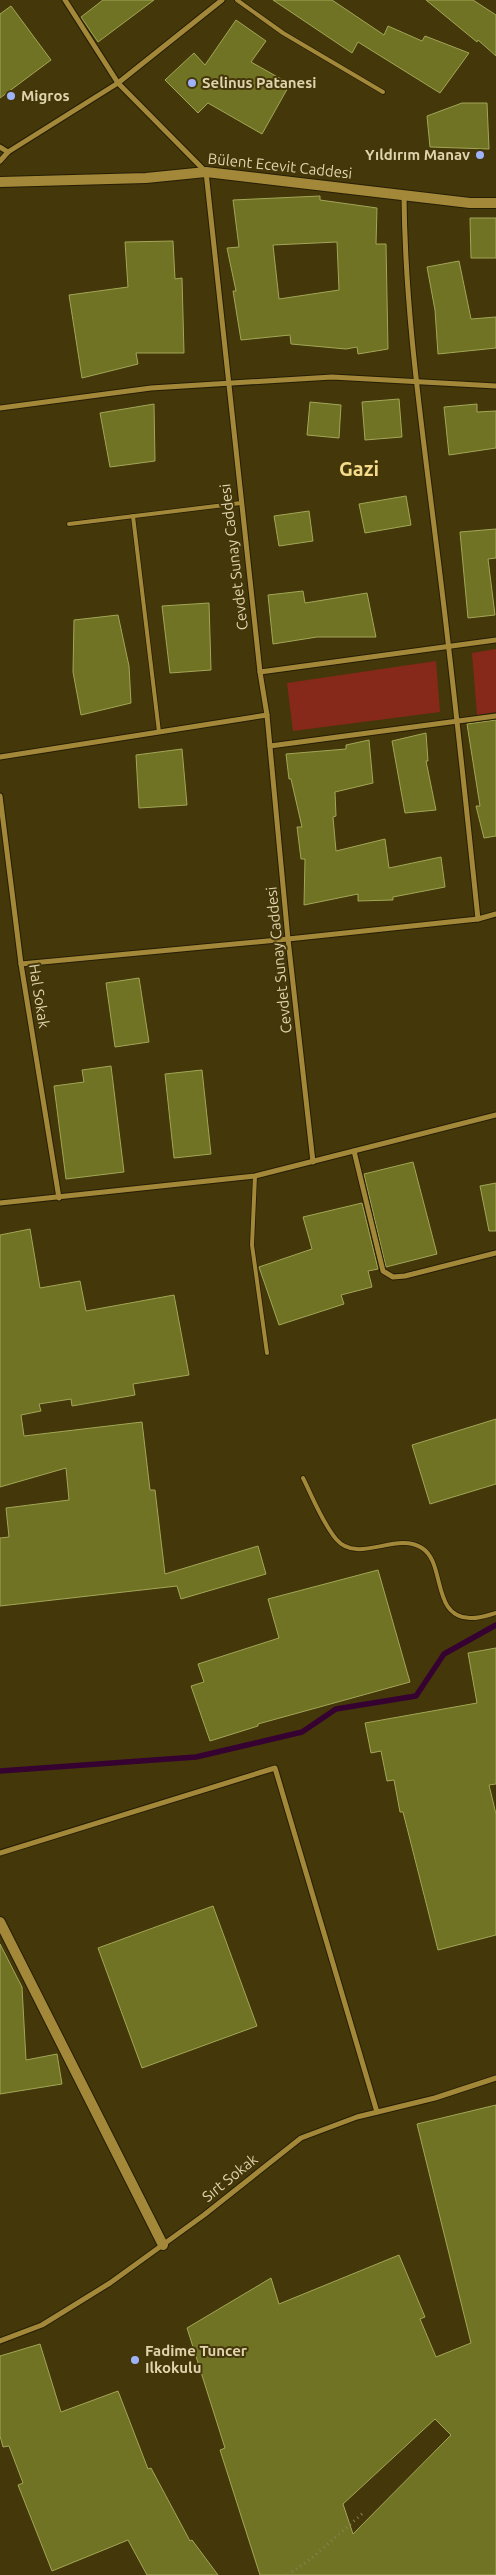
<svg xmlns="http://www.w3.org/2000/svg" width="496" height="2575" viewBox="0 0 496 2575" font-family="Ubuntu,sans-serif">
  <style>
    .green { fill: #86291b }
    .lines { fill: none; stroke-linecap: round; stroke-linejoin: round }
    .stream { stroke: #360232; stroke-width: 5.5 }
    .building { fill: #707323; stroke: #a2a656; fill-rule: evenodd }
    .lane-casing { stroke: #261e05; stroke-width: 5.5 }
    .street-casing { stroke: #261e05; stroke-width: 7 }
    .secondary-casing { stroke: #261e05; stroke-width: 12 }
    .path { stroke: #8b7f55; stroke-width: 3; stroke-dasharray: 1 4; stroke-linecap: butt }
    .lane { stroke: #a28838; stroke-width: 4 }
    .street { stroke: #a28838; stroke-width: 5 }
    .secondary { stroke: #a28838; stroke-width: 10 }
    .poi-dot { fill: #9fb3fd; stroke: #44370a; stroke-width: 2 }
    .labels { text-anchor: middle; stroke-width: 4; stroke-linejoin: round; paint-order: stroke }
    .poi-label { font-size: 15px; font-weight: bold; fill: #e0d4ae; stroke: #44370a; text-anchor: start }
    .street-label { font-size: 15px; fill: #e0d4ae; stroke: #44370a }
    .district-label { font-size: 20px; font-weight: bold; fill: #f6db8b; stroke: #44370a }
  </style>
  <rect width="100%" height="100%" fill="#44370a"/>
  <!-- green -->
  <g class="green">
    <path d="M 496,649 L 496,712 L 477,715 L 472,653 Z"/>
    <path d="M 436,661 L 440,712 L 293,731 L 287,683 Z"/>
  </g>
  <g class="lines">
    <!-- stream -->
    <path class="stream" d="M 0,1771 L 196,1757 L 302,1732 L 336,1709 L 416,1696 L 444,1654 L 496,1625"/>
  </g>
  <!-- building -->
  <g class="building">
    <path d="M 103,0 L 154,0 L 98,42 L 81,17 Z"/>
    <path d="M 273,0 L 332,0 L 384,35 L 388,26 L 422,41 L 425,36 L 469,53 L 440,93 L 358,42 L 352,53 Z"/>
    <path d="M 426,0 L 473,0 L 496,15 L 496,56 L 478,40 L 477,42 Z"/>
    <path d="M 11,6 L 51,60 L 0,98 L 0,14 Z"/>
    <path d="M 236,20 L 266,41 L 251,62 L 290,84 L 262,134 L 208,103 L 198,113 L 165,80 L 194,53 L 205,65 Z"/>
    <path d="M 462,103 L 487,103 L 489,149 L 430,147 L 427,116 Z"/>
    <path d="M 320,196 L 320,200 L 377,208 L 376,244 L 386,244 L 388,349 L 358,354 L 357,347 L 346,349 L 291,344 L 290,335 L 241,340 L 233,291 L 236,291 L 227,248 L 239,247 L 233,200 ZM 337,242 L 339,290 L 279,299 L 273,245 Z"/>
    <path d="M 470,218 L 496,218 L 496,258 L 471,258 Z"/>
    <path d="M 173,241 L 175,279 L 182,278 L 184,353 L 136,353 L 138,364 L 82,378 L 69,295 L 128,287 L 125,242 Z"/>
    <path d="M 459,261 L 471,319 L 496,317 L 496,348 L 438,354 L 435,310 L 427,267 Z"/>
    <path d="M 399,399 L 402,437 L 365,440 L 362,402 Z"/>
    <path d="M 310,402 L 341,405 L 339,438 L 307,435 Z"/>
    <path d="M 154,404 L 155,461 L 110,467 L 100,413 Z"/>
    <path d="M 477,404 L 477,412 L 496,411 L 496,448 L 449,455 L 444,407 Z"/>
    <path d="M 406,496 L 411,525 L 365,533 L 359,504 Z"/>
    <path d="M 309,511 L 313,541 L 279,546 L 274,516 Z"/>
    <path d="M 496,529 L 496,558 L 488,559 L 495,615 L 468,618 L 460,532 Z"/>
    <path d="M 303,591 L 305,603 L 367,593 L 376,637 L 317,637 L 273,644 L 268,595 Z"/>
    <path d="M 209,603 L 211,670 L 170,673 L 162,606 Z"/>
    <path d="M 118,615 L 129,666 L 131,703 L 81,715 L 73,672 L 74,620 Z"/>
    <path d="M 496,720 L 496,836 L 484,838 L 476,806 L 480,806 L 467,724 Z"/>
    <path d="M 426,733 L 428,761 L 426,761 L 436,810 L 405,813 L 392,741 Z"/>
    <path d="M 369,740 L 373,783 L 335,792 L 336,816 L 333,817 L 336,851 L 385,839 L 389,868 L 441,857 L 445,887 L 393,897 L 393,900 L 358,901 L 358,894 L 304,905 L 305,859 L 301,859 L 297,827 L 302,827 L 291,779 L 289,779 L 286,754 L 346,749 L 346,745 Z"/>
    <path d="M 182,749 L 187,805 L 139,808 L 136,755 Z"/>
    <path d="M 139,978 L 149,1042 L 115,1047 L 106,983 Z"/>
    <path d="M 111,1066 L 124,1172 L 66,1179 L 54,1086 L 84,1082 L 82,1070 Z"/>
    <path d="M 202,1070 L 211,1154 L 174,1158 L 165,1074 Z"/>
    <path d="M 413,1162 L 437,1254 L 386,1267 L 364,1174 Z"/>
    <path d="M 496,1183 L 496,1231 L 489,1231 L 480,1186 Z"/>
    <path d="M 362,1203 L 378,1269 L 368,1271 L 372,1287 L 341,1295 L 344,1304 L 279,1325 L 259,1267 L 312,1249 L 303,1217 Z"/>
    <path d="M 30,1229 L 40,1288 L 80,1281 L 86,1311 L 174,1295 L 189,1375 L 133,1384 L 135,1395 L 72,1406 L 71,1399 L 39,1404 L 41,1411 L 21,1415 L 24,1436 L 142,1422 L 150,1490 L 155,1490 L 165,1574 L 258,1546 L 266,1574 L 181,1599 L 177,1586 L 0,1606 L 0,1538 L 9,1537 L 6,1508 L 69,1500 L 66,1468 L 0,1487 L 0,1235 Z"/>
    <path d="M 496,1419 L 496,1484 L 430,1504 L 412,1445 Z"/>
    <path d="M 378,1570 L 410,1682 L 258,1724 L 258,1726 L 210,1741 L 191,1686 L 204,1682 L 198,1664 L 279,1638 L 268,1599 Z"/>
    <path d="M 496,1648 L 496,1784 L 489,1785 L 496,1814 L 496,1935 L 438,1950 L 403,1812 L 400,1812 L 394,1780 L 387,1781 L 381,1751 L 371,1753 L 365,1723 L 477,1703 L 468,1653 Z"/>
    <path d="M 213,1906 L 257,2026 L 142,2068 L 98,1948 Z"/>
    <path d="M 0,1944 L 22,1987 L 26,2060 L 57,2054 L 62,2084 L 0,2094 Z"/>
    <path d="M 496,2105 L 496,2575 L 260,2575 L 220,2450 L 225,2448 L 187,2328 L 271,2278 L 279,2304 L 399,2255 L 425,2317 L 420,2319 L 436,2357 L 471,2343 L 417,2124 ZM 435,2419 L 451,2435 L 353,2534 L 343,2504 Z"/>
    <path d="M 40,2344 L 61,2412 L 118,2391 L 148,2469 L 151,2468 L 190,2541 L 192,2540 L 218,2575 L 147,2575 L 128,2540 L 52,2571 L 18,2485 L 23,2483 L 9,2446 L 3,2447 L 0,2436 L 0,2356 Z"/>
  </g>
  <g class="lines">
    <!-- lane casing -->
    <g class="lane-casing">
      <g id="lane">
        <path d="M 237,0 L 283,33 L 383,92"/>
        <path d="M 133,516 L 159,732"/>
        <path d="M 69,524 L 241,503"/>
        <path d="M 255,1176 L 252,1245 L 267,1353"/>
        <path d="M 303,1478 C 313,1498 322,1522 336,1539 C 358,1565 396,1531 422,1548 C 446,1563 431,1617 470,1618 C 478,1619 488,1615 496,1613"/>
      </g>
    </g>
    <!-- street casing -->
    <g class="street-casing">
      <g id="street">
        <path d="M 65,0 L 118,83 L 206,172 L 260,672 L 267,715 L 288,939 L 313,1162"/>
        <path d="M 0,147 L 8,152"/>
        <path d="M 0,161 L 8,152 L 118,83 L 222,0"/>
        <path d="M 404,196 C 405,312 422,427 436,542 C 452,668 465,793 478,919"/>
        <path d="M 0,408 L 151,388 L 332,377 L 496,386"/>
        <path d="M 260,672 L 496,640"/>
        <path d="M 270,746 L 496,716"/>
        <path d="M 0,757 L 267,715"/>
        <path d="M 0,796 L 21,964 L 59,1198"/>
        <path d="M 21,964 L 288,939 L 478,919 L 496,914"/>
        <path d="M 354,1151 L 383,1271 L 393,1277 L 405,1276 L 496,1253"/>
        <path d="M 0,1203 L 255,1176 L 496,1115"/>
        <path d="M 0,1853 L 275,1768 L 377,2112"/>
        <path d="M 0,2341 L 42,2325 L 110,2283 L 204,2215 L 301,2138 L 357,2117 L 435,2098 L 496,2078"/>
      </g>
    </g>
    <!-- secondary casing -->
    <g class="secondary-casing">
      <g id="secondary">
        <path d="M 0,182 L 146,178 L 206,172 L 470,203 L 496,203"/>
        <path d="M 0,1922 L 163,2245"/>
      </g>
    </g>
    <!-- path -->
    <path class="path" d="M 288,2575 L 312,2558 L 363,2513"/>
    <!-- lane -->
    <use href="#lane" class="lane"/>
    <!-- street -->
    <use href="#street" class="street"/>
    <!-- secondary -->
    <use href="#secondary" class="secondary"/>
  </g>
  <!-- markers -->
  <g class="poi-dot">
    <circle cx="192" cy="83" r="5"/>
    <circle cx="11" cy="96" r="5"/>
    <circle cx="480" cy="155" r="5"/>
    <circle cx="135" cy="2360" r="5"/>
  </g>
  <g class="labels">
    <!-- poi labels -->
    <g class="poi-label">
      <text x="202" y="88">Selinus Patanesi</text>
      <text x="21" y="101">Migros</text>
      <text x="470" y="160" text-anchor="end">Yıldırım Manav</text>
      <text x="145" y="2356">Fadime Tuncer<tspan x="145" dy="17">Ilkokulu</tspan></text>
    </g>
    <!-- street labels -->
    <g class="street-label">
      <text transform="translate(280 166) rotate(6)" y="5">Bülent Ecevit Caddesi</text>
      <text transform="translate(234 557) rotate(-97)" y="5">Cevdet Sunay Caddesi</text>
      <text transform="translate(279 960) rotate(-96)" y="5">Cevdet Sunay Caddesi</text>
      <text transform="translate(39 996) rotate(81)" y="5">Hal Sokak</text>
      <text transform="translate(230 2178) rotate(-39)" y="5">Sırt Sokak</text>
    </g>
    <!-- district labels -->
    <g class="district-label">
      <text x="359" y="476">Gazi</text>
    </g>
  </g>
</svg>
